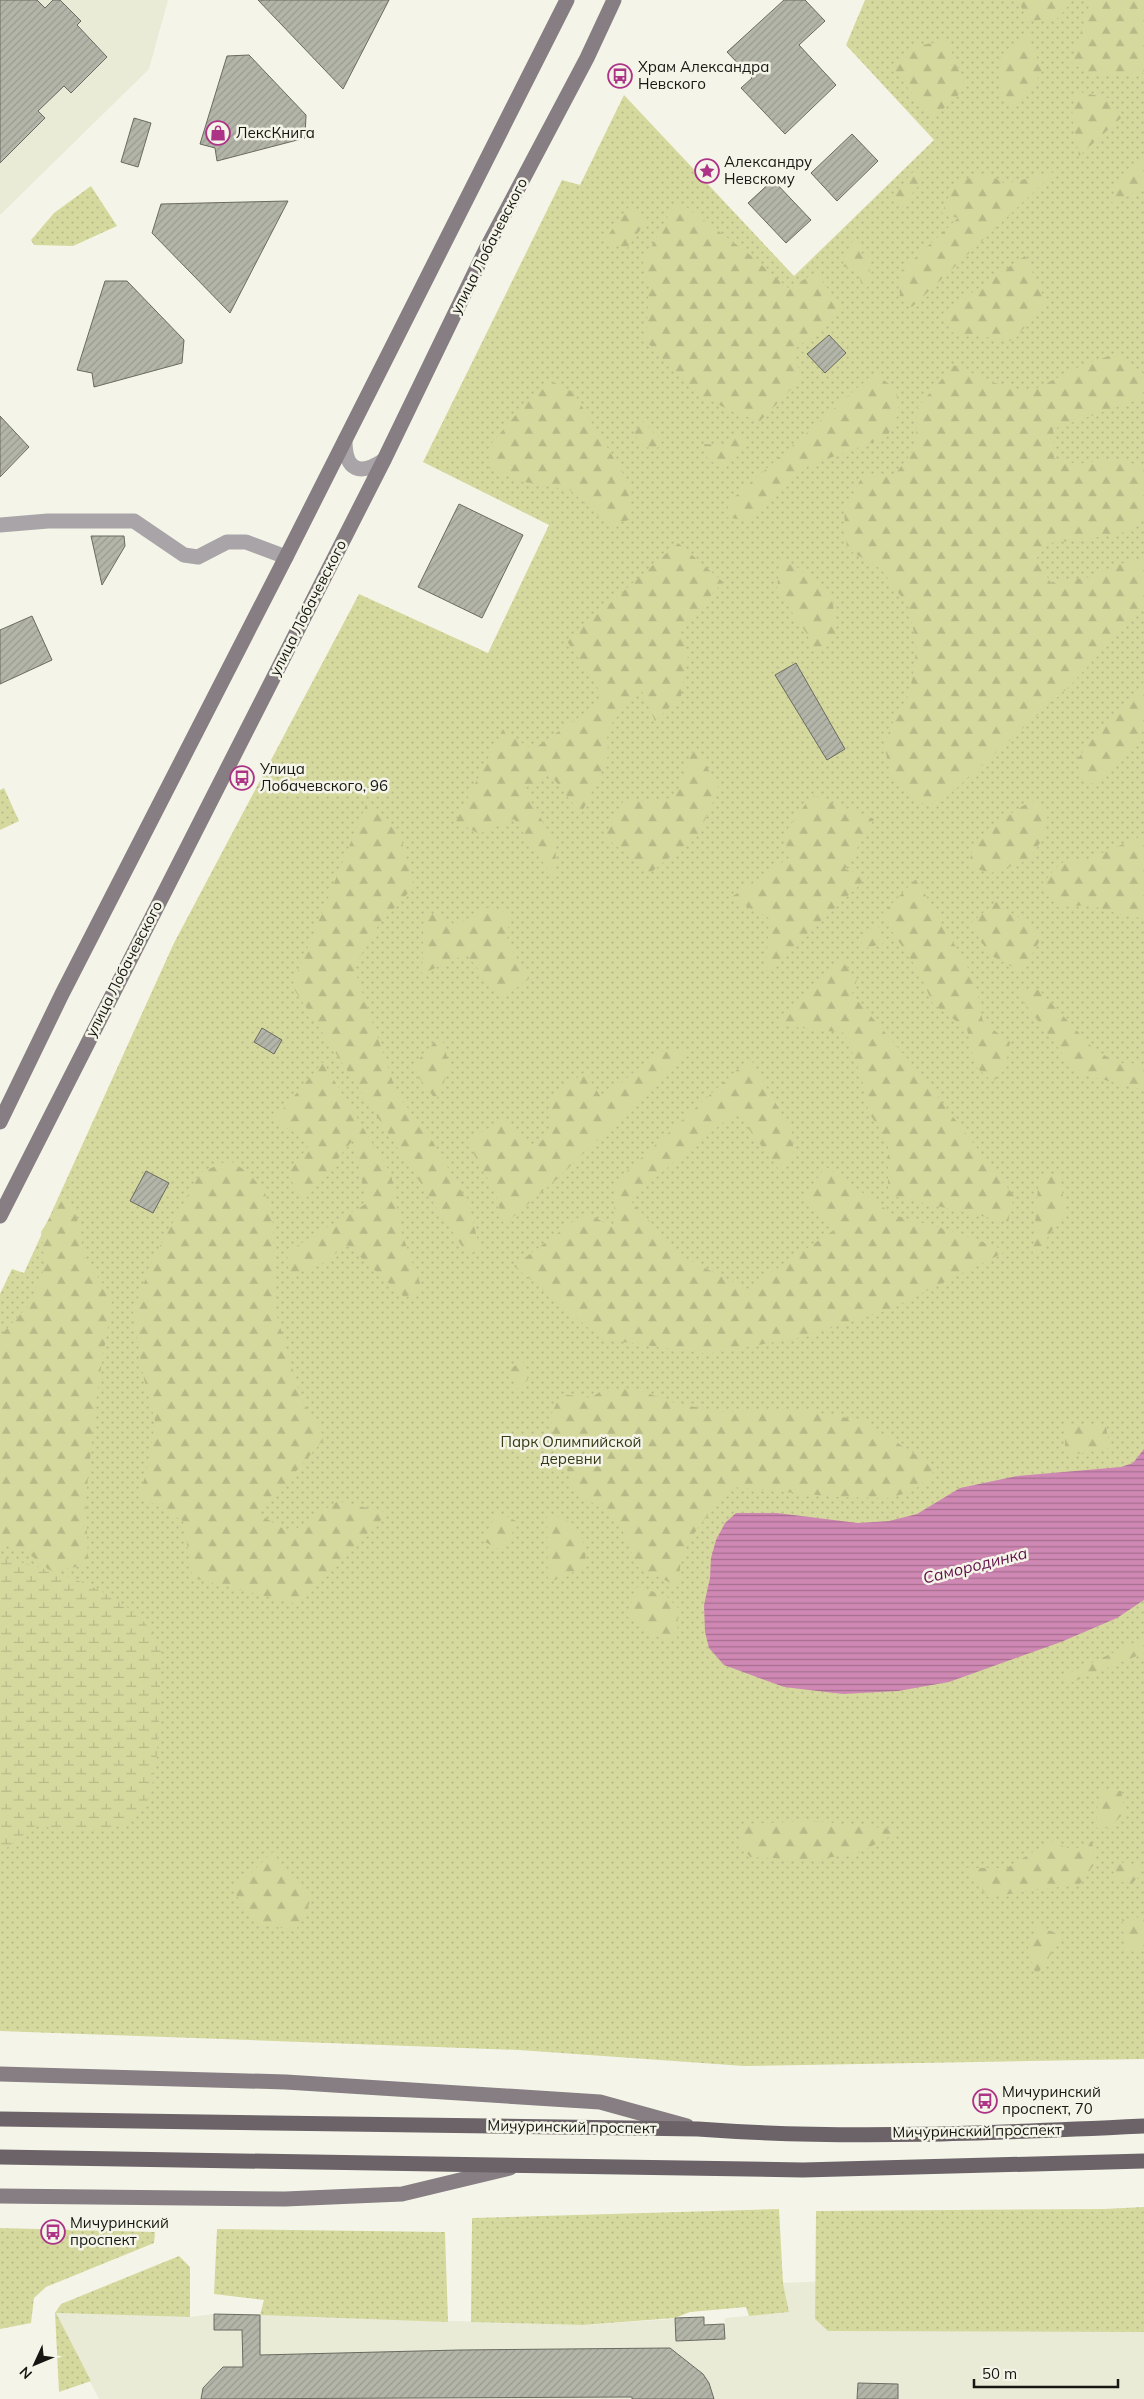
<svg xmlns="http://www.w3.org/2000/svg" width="1144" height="2399" viewBox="0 0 1144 2399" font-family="Mulish,sans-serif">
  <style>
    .built { fill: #e9ebd7 }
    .grass { fill: url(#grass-dots) }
    .forest { fill: url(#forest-firs) }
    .wetland { fill: url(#wetland-marsh) }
    .water { fill: url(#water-rules) }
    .building { fill: url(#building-hatch); stroke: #6a6b60 }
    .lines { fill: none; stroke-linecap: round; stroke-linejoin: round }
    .minor { stroke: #a9a4a7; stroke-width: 15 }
    .secondary { stroke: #867e82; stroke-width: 15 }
    .primary { stroke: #6c6368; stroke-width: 15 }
    .labels { text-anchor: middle; stroke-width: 5; stroke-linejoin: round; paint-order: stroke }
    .poi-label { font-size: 15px; fill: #161612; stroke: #f4f5e8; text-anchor: start }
    .street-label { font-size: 15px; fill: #161612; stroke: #f4f5e8 }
    .park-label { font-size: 15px; fill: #383917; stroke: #f4f5e8 }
    .water-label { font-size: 16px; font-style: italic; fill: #620e4a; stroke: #f4f5e8 }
  </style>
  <defs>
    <pattern id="grass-dots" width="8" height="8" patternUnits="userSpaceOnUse" patternTransform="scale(1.25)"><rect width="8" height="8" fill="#d6d99e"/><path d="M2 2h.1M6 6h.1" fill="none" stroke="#b7ba87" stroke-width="1.8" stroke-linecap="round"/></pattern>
    <pattern id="forest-firs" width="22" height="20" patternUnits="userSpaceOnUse" patternTransform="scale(1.25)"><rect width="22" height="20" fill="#d6d99e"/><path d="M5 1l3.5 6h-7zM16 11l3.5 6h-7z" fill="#b7ba87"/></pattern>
    <pattern id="wetland-marsh" width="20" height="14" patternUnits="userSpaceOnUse" patternTransform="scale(1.25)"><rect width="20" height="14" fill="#d6d99e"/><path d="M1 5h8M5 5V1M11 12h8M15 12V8" fill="none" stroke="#b7ba87"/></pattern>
    <pattern id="water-rules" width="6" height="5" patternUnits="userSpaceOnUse" patternTransform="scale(1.25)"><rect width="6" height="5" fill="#cf88b3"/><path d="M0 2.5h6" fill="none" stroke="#a76e90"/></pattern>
    <pattern id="building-hatch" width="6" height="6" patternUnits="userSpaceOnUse" patternTransform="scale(1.25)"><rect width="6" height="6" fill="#b4b5a9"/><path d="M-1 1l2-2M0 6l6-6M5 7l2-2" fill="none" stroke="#9a9b90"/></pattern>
  </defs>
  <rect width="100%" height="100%" fill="#f4f5e8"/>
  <!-- built -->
  <g class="built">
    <path d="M 0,0 L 168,0 L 149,69 L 0,215 Z"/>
    <path d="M 1144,2267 L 1144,2399 L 99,2399 L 55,2313 L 190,2317 L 214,2314 L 260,2315 L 582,2325 L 704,2317 L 704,2325 L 724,2324 L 725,2318 L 789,2312 L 783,2283 Z"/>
  </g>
  <!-- grass -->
  <g class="grass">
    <path d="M 865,0 L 1144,0 L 1144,2059 L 744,2066 L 519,2050 L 0,2031 L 0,1294 L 12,1269 L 24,1273 L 174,943 L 359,594 L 488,653 L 549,525 L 423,462 L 562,180 L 580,185 L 624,95 L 794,276 L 934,140 L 846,45 Z"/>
    <path d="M 91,186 L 117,226 L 73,246 L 34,245 L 31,240 L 54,213 Z"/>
    <path d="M 4,788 L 19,821 L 0,830 L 0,790 Z"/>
    <path d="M 1144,2207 L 1144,2332 L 828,2331 L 815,2319 L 816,2211 L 1104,2209 Z"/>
    <path d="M 779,2209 L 783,2283 L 789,2312 L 749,2316 L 746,2307 L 690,2312 L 675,2318 L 582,2325 L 471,2322 L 472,2218 Z"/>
    <path d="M 0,2228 L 155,2232 L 154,2243 L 46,2287 L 34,2298 L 31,2323 L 0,2329 Z"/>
    <path d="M 217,2229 L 445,2232 L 448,2322 L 260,2315 L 264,2300 L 214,2294 Z"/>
    <path d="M 179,2256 L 190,2267 L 190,2317 L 56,2313 L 91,2381 L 59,2392 L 55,2313 L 61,2304 Z"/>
  </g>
  <!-- forest -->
  <g class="forest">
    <path d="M 1023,0 L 1073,0 L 1058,18 L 1028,21 L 1019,2 Z"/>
    <path d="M 1091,0 L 1144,0 L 1144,73 L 1095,76 L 1071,63 Z"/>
    <path d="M 1028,34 L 1042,71 L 1027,96 L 1016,106 L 1002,100 L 999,59 Z"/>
    <path d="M 947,40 L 966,88 L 932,119 L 894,70 L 917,46 Z"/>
    <path d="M 1075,91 L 1108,98 L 1121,118 L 1079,156 L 1072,116 Z"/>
    <path d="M 1144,159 L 1144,188 L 1112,204 L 1115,186 Z"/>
    <path d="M 913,172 L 923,180 L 903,205 L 890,199 Z"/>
    <path d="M 1055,172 L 912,307 L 900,300 L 899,273 L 958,218 L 942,213 L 954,183 L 987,173 L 1005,184 Z"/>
    <path d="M 677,200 L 749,254 L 788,288 L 816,273 L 844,310 L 795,349 L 800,380 L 760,421 L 733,412 L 694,392 L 646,341 L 649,287 L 643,262 Z"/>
    <path d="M 631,204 L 646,222 L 627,248 L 603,242 Z"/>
    <path d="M 853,240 L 866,246 L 861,253 L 869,257 L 870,282 L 864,292 L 857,270 L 842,266 Z"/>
    <path d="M 1025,256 L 1046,302 L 1013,341 L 951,332 L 943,313 Z"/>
    <path d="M 1117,353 L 1144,374 L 1144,390 L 1140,399 L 1053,429 L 1054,458 L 1077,464 L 1115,459 L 1144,467 L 1144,517 L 1125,532 L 1082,540 L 1049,543 L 1036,559 L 1051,583 L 1090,577 L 1119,564 L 1144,559 L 1144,604 L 1071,685 L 939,804 L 920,803 L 891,773 L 884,745 L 891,726 L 910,693 L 917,646 L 908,606 L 881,569 L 847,549 L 844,511 L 864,473 L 893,477 L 916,447 L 917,408 L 954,365 L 995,383 L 1029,392 L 1081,366 Z"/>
    <path d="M 874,373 L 896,389 L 899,413 L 887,437 L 808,466 L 748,521 L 726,517 L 729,502 Z"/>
    <path d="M 553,382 L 573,392 L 629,483 L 629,520 L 609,525 L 570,490 L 519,481 L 489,468 L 492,443 L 528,400 Z"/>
    <path d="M 642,421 L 662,441 L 657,448 L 643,447 L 634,433 Z"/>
    <path d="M 735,433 L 750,443 L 725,468 L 708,460 L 704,444 L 727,445 Z"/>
    <path d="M 678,543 L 723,582 L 680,631 L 688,656 L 681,696 L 655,721 L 640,687 L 607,730 L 608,759 L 581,814 L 549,773 L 524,789 L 556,845 L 555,880 L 514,819 L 479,834 L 456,821 L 503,729 L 532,750 L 605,699 L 567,641 Z"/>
    <path d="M 780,555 L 832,593 L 836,635 L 817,657 L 807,634 L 777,590 Z"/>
    <path d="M 1144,682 L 1144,730 L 1119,763 L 1096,784 L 1082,781 L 1077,760 L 1089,743 Z"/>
    <path d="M 695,745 L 719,789 L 698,835 L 650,873 L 604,836 L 624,800 L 647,802 L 675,797 Z"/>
    <path d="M 812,795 L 874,819 L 845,869 L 868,877 L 766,972 L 769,918 L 730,898 L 789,858 L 784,834 Z"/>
    <path d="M 368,800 L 401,838 L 414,887 L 379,924 L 354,968 L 397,1094 L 431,1139 L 468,1202 L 481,1253 L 467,1254 L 292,986 Z"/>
    <path d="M 1032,801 L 1048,814 L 1043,838 L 1029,860 L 991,873 L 970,867 C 970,862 970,856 972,852 C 981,833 1014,810 1032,801 Z"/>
    <path d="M 1144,835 L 1144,918 L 1125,916 L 1090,905 L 1057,907 L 1042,884 L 1056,868 L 1067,859 L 1086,860 Z"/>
    <path d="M 916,879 L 974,978 L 983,1022 L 1010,1042 L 1005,1069 L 993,1082 L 975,1066 L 967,1029 L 933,1004 L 918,970 L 881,915 Z"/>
    <path d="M 996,902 L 1043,935 L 1022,972 L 990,955 L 970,924 Z"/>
    <path d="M 487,908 L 509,913 L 507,941 L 529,979 L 502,998 L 466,954 L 422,974 L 424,910 L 456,925 Z"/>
    <path d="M 877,924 L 884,943 L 863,949 L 860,933 Z"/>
    <path d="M 842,960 L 857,980 L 852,994 L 917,1070 L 1014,1196 L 1008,1222 L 888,1195 L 888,1141 L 869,1113 L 861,1076 L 845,1033 L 778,1025 L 799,999 Z"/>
    <path d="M 1014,989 L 1039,990 L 1091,1046 L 1116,1063 L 1144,1064 L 1144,1090 L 1077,1073 Z"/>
    <path d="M 441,1035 L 450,1068 L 436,1100 L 411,1068 Z"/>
    <path d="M 689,1051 L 557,1179 L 504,1225 L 495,1191 L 467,1142 L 502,1119 L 532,1149 L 550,1133 L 551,1097 L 585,1072 L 602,1099 L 658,1052 Z"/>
    <path d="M 750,1058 L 792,1132 L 794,1158 L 781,1172 L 736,1112 L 629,1199 L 683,1257 L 747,1289 L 837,1228 L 802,1198 L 826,1167 L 894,1215 L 948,1230 L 1007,1251 L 888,1310 L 802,1337 L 709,1354 L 602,1339 L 514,1266 L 586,1212 L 613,1228 L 616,1181 Z"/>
    <path d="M 323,1062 L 391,1174 L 402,1234 L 423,1291 L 404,1297 L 347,1245 L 320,1265 L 289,1275 L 287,1252 L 367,1203 L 353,1140 L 303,1202 L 288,1174 L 312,1141 L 273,1121 Z"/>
    <path d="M 229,1160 L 249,1173 L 265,1193 L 273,1223 L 275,1310 L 301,1398 L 325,1438 L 259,1514 L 290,1533 L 338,1501 L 388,1513 L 297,1604 L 193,1578 L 183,1521 L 140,1496 L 150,1456 L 155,1421 L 143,1375 L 133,1312 L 153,1259 L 200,1173 Z"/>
    <path d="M 1039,1176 L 1060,1176 L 1065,1211 L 1032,1261 Z"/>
    <path d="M 63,1196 L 76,1214 L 86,1263 L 113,1296 L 98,1386 L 86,1497 L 88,1565 L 51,1571 L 25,1551 L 0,1544 L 0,1336 L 30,1304 L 45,1266 L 41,1232 Z"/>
    <path d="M 523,1361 L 528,1380 L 517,1389 L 508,1370 Z"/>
    <path d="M 633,1388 L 678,1404 L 724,1412 L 805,1410 L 863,1421 L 937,1468 L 926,1481 L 911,1492 L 887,1498 L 838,1497 L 733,1487 C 715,1506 682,1541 680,1568 C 679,1575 680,1582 681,1588 L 634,1565 C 630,1525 604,1510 573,1490 L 565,1462 L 554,1447 L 551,1415 L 561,1394 L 591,1398 L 601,1391 Z"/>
    <path d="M 1065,1423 L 1106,1427 L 1110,1448 L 1065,1456 Z"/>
    <path d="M 497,1512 L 518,1522 L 503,1551 L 483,1541 Z"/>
    <path d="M 547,1512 L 574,1524 L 586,1548 L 585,1567 L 548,1583 Z"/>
    <path d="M 637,1587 L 665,1595 L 678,1608 L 677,1640 L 651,1636 L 627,1616 Z"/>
    <path d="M 1144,1638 L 1144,1653 L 1070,1683 L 1062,1677 Z"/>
    <path d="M 1100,1791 L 1121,1791 L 1125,1812 L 1109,1828 L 1097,1828 L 1097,1811 Z"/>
    <path d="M 814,1821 L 901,1830 L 861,1852 L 816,1860 L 750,1857 L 739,1842 L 743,1824 Z"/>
    <path d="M 1051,1841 L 1073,1850 L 1092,1841 L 1095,1863 L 1080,1884 L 988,1897 L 964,1868 L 1007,1868 Z"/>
    <path d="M 273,1852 L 311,1900 L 296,1930 L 256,1924 L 233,1890 Z"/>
    <path d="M 1118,1862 L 1139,1865 L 1141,1875 L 1131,1884 L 1113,1880 Z"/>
    <path d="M 1144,1917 L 1144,1948 L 1126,1953 L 1122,1919 Z"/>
    <path d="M 1037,1926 L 1063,1936 L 1036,1976 L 1028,1948 Z"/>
  </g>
  <!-- wetland -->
  <path class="wetland" d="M 0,1557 C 49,1569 108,1585 144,1622 C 149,1627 158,1640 160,1648 C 162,1655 160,1666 160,1674 C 160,1703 160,1791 141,1812 C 115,1839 69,1829 35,1826 L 0,1853 Z"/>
  <!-- water -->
  <path class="water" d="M 1144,1449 L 1144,1600 L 1117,1618 L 1061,1642 L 949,1682 L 898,1691 L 843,1694 L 784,1687 L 724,1665 L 709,1648 L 705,1632 L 704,1605 L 710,1578 L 711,1558 L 716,1540 L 725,1523 L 736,1513 L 777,1513 L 858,1523 L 889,1521 L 917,1514 L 960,1488 L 1017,1476 L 1121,1467 L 1133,1463 Z"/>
  <!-- building -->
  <g class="building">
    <path d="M 0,0 L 37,0 L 45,8 L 53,0 L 60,0 L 81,21 L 77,25 L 107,57 L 71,93 L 64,86 L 38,111 L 45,118 L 0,163 Z"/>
    <path d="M 258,0 L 389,0 L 343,89 Z"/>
    <path d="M 784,0 L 805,0 L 825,21 L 799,45 L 836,85 L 785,134 L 741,88 L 752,78 L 727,52 Z"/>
    <path d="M 249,55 L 306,115 L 305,138 L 217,161 L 215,148 L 200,144 L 227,56 Z"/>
    <path d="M 134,118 L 151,123 L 138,167 L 121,162 Z"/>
    <path d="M 852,134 L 878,161 L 837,201 L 811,173 Z"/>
    <path d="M 773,180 L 811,220 L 786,243 L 748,203 Z"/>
    <path d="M 288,201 L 230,313 L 152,233 L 161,204 Z"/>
    <path d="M 105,281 L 127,281 L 184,340 L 182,363 L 94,387 L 92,373 L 77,370 Z"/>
    <path d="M 829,335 L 846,353 L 825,373 L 807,354 Z"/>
    <path d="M 0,416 L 29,447 L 0,477 Z"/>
    <path d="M 459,504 L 523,535 L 482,618 L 418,587 Z"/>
    <path d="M 91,536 L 124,536 L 125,546 L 102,585 Z"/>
    <path d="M 32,616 L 52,660 L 0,684 L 0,630 Z"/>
    <path d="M 796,663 L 845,749 L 827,760 L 775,675 Z"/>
    <path d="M 262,1028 L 282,1040 L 274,1054 L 254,1042 Z"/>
    <path d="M 146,1171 L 169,1183 L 153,1213 L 130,1201 Z"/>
    <path d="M 214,2314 L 260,2315 L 260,2355 L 459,2350 L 670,2348 L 703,2374 L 709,2383 L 714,2399 L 632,2399 L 632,2397 L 201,2399 L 203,2388 L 223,2367 L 243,2367 L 242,2330 L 214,2330 Z"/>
    <path d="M 704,2317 L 704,2325 L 724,2324 L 725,2339 L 676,2341 L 675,2318 Z"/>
    <path d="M 858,2383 L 898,2384 L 898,2399 L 857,2399 Z"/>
  </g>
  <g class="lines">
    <!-- minor -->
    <g class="minor">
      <path d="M 345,440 C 345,471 360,476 384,460"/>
      <path d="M 0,525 L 48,521 L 134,521 L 184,555 L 198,557 L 227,542 L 246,542 L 286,557"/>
    </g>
    <!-- secondary -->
    <g class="secondary">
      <path d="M 0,1122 L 62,994 L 286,557 L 567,0"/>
      <path d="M 0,1216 L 384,460 L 486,249 L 587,58 L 614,0"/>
      <path d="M 0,2074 L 286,2082 L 600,2102 L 687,2126"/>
      <path d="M 0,2196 L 285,2199 L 402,2194 L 510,2168"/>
    </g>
    <!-- primary -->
    <g class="primary">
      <path d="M 0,2119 L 698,2129 C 846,2140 996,2133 1144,2126"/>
      <path d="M 0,2157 L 803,2170 L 1144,2161"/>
    </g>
  </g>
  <!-- icons -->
  <defs>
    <g id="bus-ring" transform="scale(1.25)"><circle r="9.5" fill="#f4f5e8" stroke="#ad3387" stroke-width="1.5"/><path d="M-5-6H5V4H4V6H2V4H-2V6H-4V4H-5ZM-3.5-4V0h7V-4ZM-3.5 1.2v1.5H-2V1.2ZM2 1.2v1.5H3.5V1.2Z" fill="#ad3387"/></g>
    <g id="shop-ring" transform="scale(1.25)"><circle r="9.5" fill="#f4f5e8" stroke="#ad3387" stroke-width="1.5"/><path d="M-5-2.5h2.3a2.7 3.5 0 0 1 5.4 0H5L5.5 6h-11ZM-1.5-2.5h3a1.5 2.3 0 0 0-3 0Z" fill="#ad3387"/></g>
    <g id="sight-ring" transform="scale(1.25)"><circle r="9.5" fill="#f4f5e8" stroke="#ad3387" stroke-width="1.5"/><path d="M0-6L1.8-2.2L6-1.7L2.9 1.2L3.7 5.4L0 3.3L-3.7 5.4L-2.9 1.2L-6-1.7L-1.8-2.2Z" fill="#ad3387"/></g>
  </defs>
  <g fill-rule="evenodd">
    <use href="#bus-ring" x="620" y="76"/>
    <use href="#shop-ring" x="218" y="133"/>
    <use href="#sight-ring" x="707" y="171"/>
    <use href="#bus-ring" x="242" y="778"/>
    <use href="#bus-ring" x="985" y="2101"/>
    <use href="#bus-ring" x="53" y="2232"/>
  </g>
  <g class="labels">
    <!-- poi labels -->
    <g class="poi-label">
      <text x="638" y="72">Храм Александра<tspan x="638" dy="17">Невского</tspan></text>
      <text x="236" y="138">ЛексКнига</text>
      <text x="724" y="167">Александру<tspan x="724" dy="17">Невскому</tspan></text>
      <text x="260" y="774">Улица<tspan x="260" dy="17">Лобачевского, 96</tspan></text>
      <text x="1002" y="2097">Мичуринский<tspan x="1002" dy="17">проспект, 70</tspan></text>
      <text x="70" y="2228">Мичуринский<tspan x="70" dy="17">проспект</tspan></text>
    </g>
    <!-- street labels -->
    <g class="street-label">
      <text transform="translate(489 246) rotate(-63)" y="5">улица Лобачевского</text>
      <text transform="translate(308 608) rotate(-63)" y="5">улица Лобачевского</text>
      <text transform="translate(124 969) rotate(-63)" y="5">улица Лобачевского</text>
      <text transform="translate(572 2127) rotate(1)" y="5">Мичуринский проспект</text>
      <text transform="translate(977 2131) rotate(-1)" y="5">Мичуринский проспект</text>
    </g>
    <!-- park labels -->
    <g class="park-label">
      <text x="571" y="1447">Парк Олимпийской<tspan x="571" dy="17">деревни</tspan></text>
    </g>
    <!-- water labels -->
    <g class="water-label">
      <text transform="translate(975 1565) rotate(-14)" y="6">Самородинка</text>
    </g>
  </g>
  <!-- north arrow -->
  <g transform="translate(35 2364) rotate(226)" stroke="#f4f5e8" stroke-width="4" paint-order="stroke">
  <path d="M0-4L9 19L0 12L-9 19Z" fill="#161612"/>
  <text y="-8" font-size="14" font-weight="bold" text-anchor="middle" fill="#161612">N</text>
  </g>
  <!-- scale -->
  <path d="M974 2379v8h144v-8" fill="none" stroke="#161612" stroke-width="2.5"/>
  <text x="982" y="2379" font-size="15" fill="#161612" stroke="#f4f5e8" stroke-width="4" paint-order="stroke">50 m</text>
</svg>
